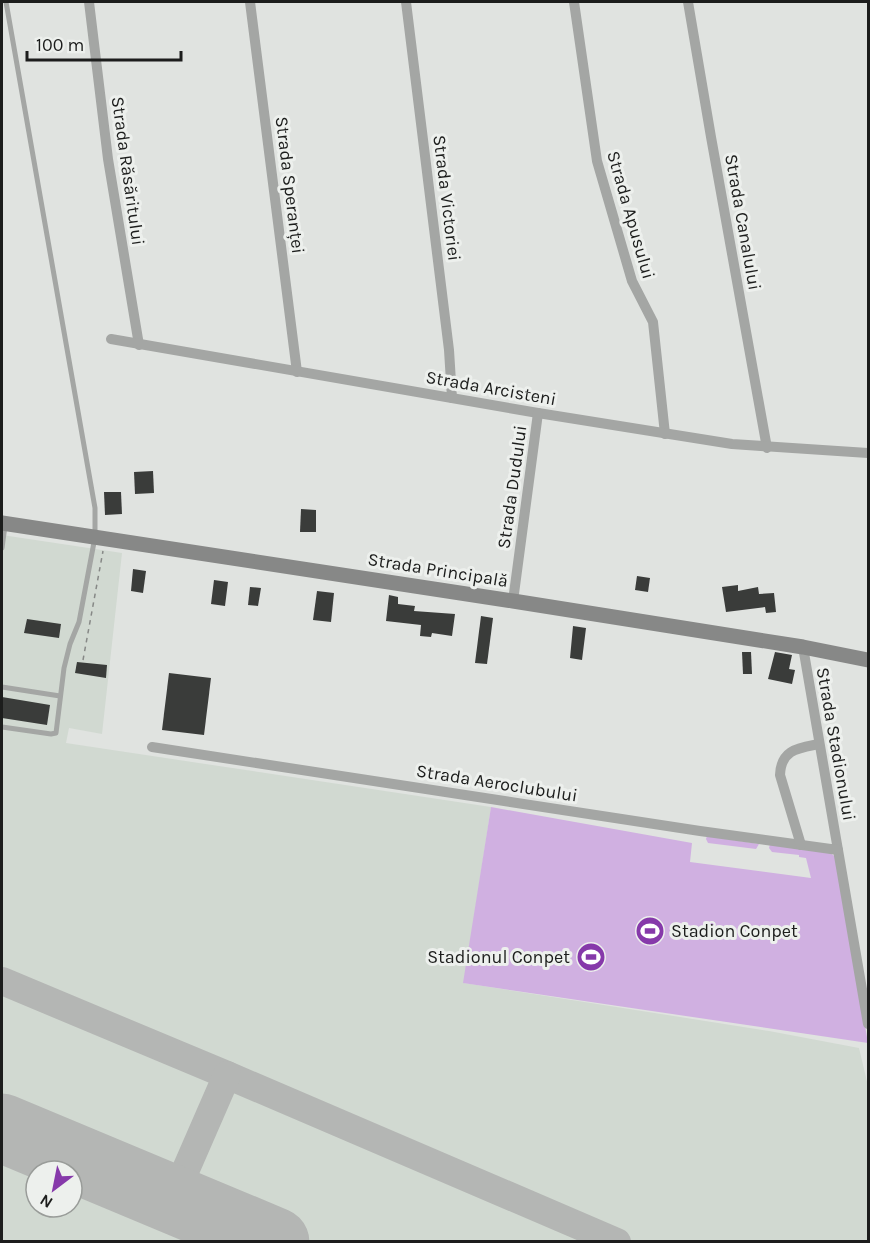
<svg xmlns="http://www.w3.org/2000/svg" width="870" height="1243" viewBox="0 0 870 1243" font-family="Karla,sans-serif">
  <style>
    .built { fill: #d1d9d1; fill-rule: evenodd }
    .green { fill: #d0b0e1 }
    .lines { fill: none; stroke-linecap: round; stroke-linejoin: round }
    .taxiway { stroke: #b4b6b4; stroke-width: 28 }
    .runway { stroke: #b4b6b4; stroke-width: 69 }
    .building { fill: #3a3c3a }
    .path { stroke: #868886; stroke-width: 1.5; stroke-dasharray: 4.5 4.5; stroke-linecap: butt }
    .lane { stroke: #a4a6a4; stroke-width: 5 }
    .street { stroke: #a4a6a4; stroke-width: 10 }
    .secondary { stroke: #878887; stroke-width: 15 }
    .labels { text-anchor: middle; stroke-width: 6; stroke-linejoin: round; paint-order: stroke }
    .street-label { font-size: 18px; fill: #1c1d1c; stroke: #edf0ed }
    .poi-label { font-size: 18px; fill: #1c1d1c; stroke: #edf0ed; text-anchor: start }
  </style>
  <rect width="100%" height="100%" fill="#e0e3e0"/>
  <!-- built -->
  <path class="built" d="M 2,535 L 122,553 L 102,734 L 69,728 L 66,743 L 491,807 L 464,983 L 769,1031 L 859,1048 L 868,1086 L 868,1135 L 867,1136 L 868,1146 L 868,1241 L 2,1241 ZM 36,1171 L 72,1171 L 72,1207 L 36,1207 Z"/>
  <!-- green -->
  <g class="green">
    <path d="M 491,807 L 692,843 L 690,862 L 811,878 L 806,858 L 799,857 L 799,855 L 772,852 L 769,848 L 770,844 L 821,847 L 836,857 L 868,1043 L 463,983 Z"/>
    <path d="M 707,836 L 759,844 L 756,849 L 708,843 L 706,839 Z"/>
  </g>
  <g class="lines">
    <!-- taxiway -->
    <g class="taxiway">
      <path d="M 2,981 L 227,1075 L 617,1242"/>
      <path d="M 173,1199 L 227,1075"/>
    </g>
    <!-- runway -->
    <path class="runway" d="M 2,1128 L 275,1242"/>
  </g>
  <!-- building -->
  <g class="building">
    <path d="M 153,471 L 154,493 L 135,494 L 134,472 Z"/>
    <path d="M 104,492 L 121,492 L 122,514 L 105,515 Z"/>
    <path d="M 301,509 L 316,510 L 316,532 L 300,532 Z"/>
    <path d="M 133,569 L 146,571 L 143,593 L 131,591 Z"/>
    <path d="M 637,576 L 650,578 L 648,592 L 635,590 Z"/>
    <path d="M 214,580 L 228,582 L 225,606 L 211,604 Z"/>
    <path d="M 738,585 L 738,591 L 758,587 L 759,594 L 774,593 L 776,612 L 766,613 L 765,607 L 726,612 L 722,587 Z"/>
    <path d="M 250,587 L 261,588 L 258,606 L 248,605 Z"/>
    <path d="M 317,591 L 334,593 L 331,622 L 313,620 Z"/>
    <path d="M 389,595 L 398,597 L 398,604 L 415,606 L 414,611 L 455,614 L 452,636 L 432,633 L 431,637 L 420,636 L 421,625 L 386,621 Z"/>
    <path d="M 481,616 L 493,618 L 487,664 L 475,663 Z"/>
    <path d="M 27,619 L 61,624 L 59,638 L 24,633 Z"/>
    <path d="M 573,626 L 586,628 L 582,660 L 570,658 Z"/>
    <path d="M 742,652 L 751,652 L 752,674 L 743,674 Z"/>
    <path d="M 775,652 L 792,655 L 789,669 L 795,670 L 792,684 L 768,679 Z"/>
    <path d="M 77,662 L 107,665 L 106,678 L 75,673 Z"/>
    <path d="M 169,673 L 211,678 L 204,735 L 162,730 Z"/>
    <path d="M 2,697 L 50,705 L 47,725 L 2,718 Z"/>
  </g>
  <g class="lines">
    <!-- path -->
    <path class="path" d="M 83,660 L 103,551"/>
    <!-- lane -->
    <g class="lane">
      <path d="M 2,548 L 5,526"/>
      <path d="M 2,687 L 60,696"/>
      <path d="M 2,727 L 51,734 L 56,733 L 64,668 L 70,644 L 79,622 L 95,537 L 95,508 L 6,2"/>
    </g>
    <!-- street -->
    <g class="street">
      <path d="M 89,2 L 108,159 L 139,345"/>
      <path d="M 250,2 L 297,372"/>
      <path d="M 406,2 L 449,350 L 452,398"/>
      <path d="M 574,2 L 597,161 L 632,281 L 653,322 L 665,434"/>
      <path d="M 688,2 L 711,137 L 767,448"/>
      <path d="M 111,339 L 538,413 L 732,444 L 868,453"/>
      <path d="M 513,601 L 538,413"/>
      <path d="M 803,647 L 868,1024"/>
      <path d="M 152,747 L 700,831 L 838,850"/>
      <path d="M 801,845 L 780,775 C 781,749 799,748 819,744"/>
    </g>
    <!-- secondary -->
    <path class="secondary" d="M 2,523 L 513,601 L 803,647 L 868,660"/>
  </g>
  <!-- icons -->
  <defs>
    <g id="stadium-disc" transform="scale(1.5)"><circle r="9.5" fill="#8639aa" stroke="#edf0ed"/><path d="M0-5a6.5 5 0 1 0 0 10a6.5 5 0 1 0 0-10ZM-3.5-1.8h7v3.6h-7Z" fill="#fff"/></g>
  </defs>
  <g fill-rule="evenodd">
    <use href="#stadium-disc" x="650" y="931"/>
    <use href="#stadium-disc" x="591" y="957"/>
  </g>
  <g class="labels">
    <!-- street labels -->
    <g class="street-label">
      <text transform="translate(128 171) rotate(82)" y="6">Strada Răsăritului</text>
      <text transform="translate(290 185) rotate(83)" y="6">Strada Speranței</text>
      <text transform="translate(447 198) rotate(83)" y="6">Strada Victoriei</text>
      <text transform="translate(631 215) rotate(74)" y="6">Strada Apusului</text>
      <text transform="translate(743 222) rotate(80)" y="6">Strada Canalului</text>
      <text transform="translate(491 388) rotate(10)" y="6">Strada Arcisteni</text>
      <text transform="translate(512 487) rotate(-82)" y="6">Strada Dudului</text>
      <text transform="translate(438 570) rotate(9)" y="6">Strada Principală</text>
      <text transform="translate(836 744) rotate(80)" y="6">Strada Stadionului</text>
      <text transform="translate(497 783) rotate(9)" y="6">Strada Aeroclubului</text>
    </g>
    <!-- poi labels -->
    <g class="poi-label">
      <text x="671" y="937">Stadion Conpet</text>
      <text x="570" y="963" text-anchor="end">Stadionul Conpet</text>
    </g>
  </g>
  <!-- border -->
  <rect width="870" height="1243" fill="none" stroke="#1c1d1c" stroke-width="6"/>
  <!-- north arrow -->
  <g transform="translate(54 1189) rotate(212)"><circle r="28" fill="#edf0ed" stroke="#999c99" stroke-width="1.5"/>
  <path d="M0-4.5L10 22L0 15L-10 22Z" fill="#8639aa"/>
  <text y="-9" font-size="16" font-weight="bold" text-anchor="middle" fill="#1c1d1c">N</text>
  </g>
  <!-- scale -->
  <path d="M27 51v9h154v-9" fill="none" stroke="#1c1d1c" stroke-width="3"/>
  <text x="36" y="51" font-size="18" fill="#1c1d1c" stroke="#edf0ed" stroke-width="4.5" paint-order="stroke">100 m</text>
</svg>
